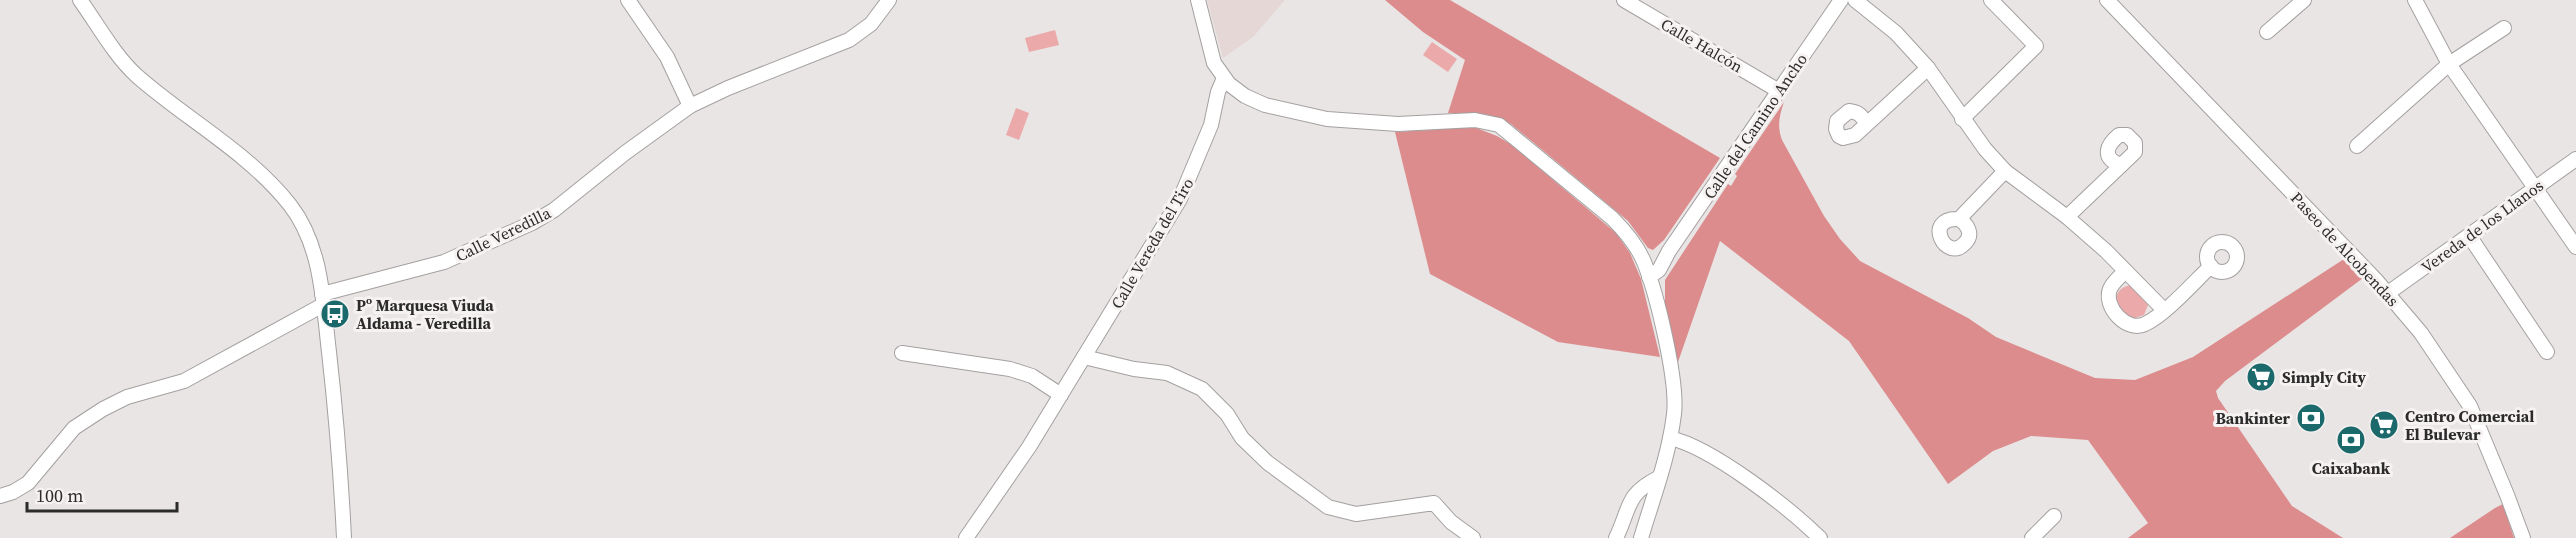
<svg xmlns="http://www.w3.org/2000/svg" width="2576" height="538" viewBox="0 0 2576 538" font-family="'Source Serif 4',serif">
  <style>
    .built { fill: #e4d7d6 }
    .green { fill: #eba9a9 }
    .forest { fill: #dc8c8d }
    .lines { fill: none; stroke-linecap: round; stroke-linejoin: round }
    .minor-casing { stroke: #a4a0a0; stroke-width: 16 }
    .minor { stroke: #fff; stroke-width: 14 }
    .labels { text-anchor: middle; stroke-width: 6; stroke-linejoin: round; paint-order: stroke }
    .street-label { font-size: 16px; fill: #2c2b2b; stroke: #f7f2f2 }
    .poi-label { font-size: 16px; font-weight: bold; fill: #2c2b2b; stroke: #f7f2f2; text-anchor: start }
  </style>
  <rect width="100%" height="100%" fill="#e9e5e5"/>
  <!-- built -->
  <path class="built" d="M 1207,0 L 1285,0 L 1253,37 L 1223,58 Z"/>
  <!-- green -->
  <g class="green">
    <path d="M 1055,30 L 1059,45 L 1029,52 L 1025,38 Z"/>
    <path d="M 1432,42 L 1457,59 L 1448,72 L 1423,55 Z"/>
    <path d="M 1016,108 L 1029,113 L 1019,140 L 1006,135 Z"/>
    <path d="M 2130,285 L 2143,295 L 2148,305 L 2144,315 L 2132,319 L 2125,316 L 2115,303 C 2117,292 2119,288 2130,285 Z"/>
  </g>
  <!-- forest -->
  <g class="forest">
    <path d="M 1385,0 L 1450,0 L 1720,158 L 1664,240 L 1653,250 L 1648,248 L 1628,221 L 1511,124 C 1490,114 1471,113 1448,113 L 1465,60 L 1423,32 Z"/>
    <path d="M 1784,102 C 1779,117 1777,126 1782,140 L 1824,216 L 1840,239 L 1860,261 L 1968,318 L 1996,337 L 2095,378 L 2135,380 L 2193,357 L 2344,259 L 2363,278 L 2225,381 L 2216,391 L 2218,398 L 2292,506 L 2343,538 L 2128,538 L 2148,523 L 2088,440 L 2031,436 L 1993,451 L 1948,484 L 1849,341 L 1720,241 L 1678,362 L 1665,311 L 1665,280 L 1728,184 L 1731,186 L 1737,176 L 1735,174 Z"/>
    <path d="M 1474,127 L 1497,136 L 1512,145 L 1616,233 L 1630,253 L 1641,279 L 1660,357 L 1558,342 L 1430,274 L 1395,132 Z"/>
    <path d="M 2503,504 L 2514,538 L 2450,538 L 2495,508 Z"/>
  </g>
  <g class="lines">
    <!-- minor casing -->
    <g class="minor-casing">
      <g id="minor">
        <path d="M 80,0 C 98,25 114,55 137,76 C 187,120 248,152 290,205 C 322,246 323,302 329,352 C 336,414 341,476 344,538"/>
        <path d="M 628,0 L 667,57 L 690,106"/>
        <path d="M 1198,0 L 1214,63 L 1229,84 L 1245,96 L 1265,105 L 1327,119 L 1398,124 L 1475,120 L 1499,125 L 1612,218 C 1625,231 1637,245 1644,262 C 1657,294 1678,381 1674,414 C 1669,456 1653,498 1641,538"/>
        <path d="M 1624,0 L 1779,91"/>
        <path d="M 1855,0 L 1896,33 L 1928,68 L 1985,149 L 2005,171 L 2067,217 L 2106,251 L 2164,310"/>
        <path d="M 2107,0 L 2376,280 L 2421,333 L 2470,406 L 2507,495 L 2523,538"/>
        <path d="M 2415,0 L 2449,64 L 2576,247"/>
        <path d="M 2267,32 L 2304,0"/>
        <path d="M 1962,119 L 2036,46 L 1991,0"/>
        <path d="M 1866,124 C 1862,115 1858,112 1849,111 L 1837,121 L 1836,129 L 1839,136 L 1843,138 L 1855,135 L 1928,68"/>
        <path d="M 2357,146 L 2449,64 L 2504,28"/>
        <path d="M 2067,217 L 2135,152 L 2135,143 L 2127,135 L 2119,135 C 2107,145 2101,157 2120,165"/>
        <path d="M 1959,219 C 1967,224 1974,234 1965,243 C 1946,264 1922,217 1959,219 L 2005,171"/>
        <path d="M 2470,237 L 2547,352"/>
        <circle cx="2222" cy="257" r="15"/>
        <path d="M 2125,272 C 2119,277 2113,282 2110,289 C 2103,307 2127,333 2145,324 C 2165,315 2194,282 2211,266"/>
        <path d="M 1649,277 L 1659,270 L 1669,251 L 1841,0"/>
        <path d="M 2388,293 L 2576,159"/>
        <path d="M 322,294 L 444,262 L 532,223 L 554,210 L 625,153 L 690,106 L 728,88 L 849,40 L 871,24 L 889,0"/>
        <path d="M 902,353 L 1010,369 L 1032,376 L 1061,395"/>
        <path d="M 1084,357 L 1134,369 L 1167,373 L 1202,389 L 1227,414 L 1242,438 L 1268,463 L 1328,507 L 1356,514 L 1434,503 L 1451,522 L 1473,538"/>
        <path d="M 1670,438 C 1713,448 1788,507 1820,538"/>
        <path d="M 0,496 L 13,492 L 28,483 L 74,428 L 103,409 L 127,397 L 184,381 L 323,305"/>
        <path d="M 966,538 L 1029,447 L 1180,199 L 1211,125 L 1218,92 L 1224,78"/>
        <path d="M 1616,538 C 1631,507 1625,495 1658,478"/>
        <path d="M 2032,538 L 2054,516"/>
      </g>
    </g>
    <!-- minor -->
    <use href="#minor" class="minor"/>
  </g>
  <!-- icons -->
  <defs>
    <g id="bus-disc" transform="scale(1.5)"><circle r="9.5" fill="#1b696b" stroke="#f7f2f2"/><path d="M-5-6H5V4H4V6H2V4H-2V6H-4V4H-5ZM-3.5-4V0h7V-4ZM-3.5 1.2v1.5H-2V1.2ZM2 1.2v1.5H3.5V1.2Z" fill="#fff"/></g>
    <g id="supermarket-disc" transform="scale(1.5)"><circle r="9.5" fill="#1b696b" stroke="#f7f2f2"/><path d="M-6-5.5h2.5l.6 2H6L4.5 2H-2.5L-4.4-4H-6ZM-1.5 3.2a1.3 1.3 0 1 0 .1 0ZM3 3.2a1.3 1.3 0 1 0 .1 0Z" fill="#fff"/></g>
    <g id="bank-disc" transform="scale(1.5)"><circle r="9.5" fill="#1b696b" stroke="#f7f2f2"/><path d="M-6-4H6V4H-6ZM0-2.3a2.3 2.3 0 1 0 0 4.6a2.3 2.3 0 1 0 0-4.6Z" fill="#fff"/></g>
  </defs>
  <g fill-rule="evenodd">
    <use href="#bus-disc" x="335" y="314"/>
    <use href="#supermarket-disc" x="2261" y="377"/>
    <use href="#bank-disc" x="2311" y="418"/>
    <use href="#supermarket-disc" x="2384" y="425"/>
    <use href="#bank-disc" x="2351" y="440"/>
  </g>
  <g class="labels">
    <!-- street labels -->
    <g class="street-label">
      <text transform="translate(1702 45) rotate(30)" y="6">Calle Halcón</text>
      <text transform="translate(1755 126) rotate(-56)" y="6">Calle del Camino Ancho</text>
      <text transform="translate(2482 226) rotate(-36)" y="6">Vereda de los Llanos</text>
      <text transform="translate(503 234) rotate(-26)" y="6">Calle Veredilla</text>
      <text transform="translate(1152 243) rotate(-60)" y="6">Calle Vereda del Tiro</text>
      <text transform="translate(2345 249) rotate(47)" y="6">Paseo de Alcobendas</text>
    </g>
    <!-- poi labels -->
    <g class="poi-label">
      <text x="356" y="311">Pº Marquesa Viuda<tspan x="356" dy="18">Aldama - Veredilla</tspan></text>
      <text x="2282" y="383">Simply City</text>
      <text x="2405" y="422">Centro Comercial<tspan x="2405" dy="18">El Bulevar</tspan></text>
      <text x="2290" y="424" text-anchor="end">Bankinter</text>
      <text x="2351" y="474" text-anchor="middle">Caixabank</text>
    </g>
  </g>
  <!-- scale -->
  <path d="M27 502v9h150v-9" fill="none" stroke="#2c2b2b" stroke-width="3"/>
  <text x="36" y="502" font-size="18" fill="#2c2b2b" stroke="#f7f2f2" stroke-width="4.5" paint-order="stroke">100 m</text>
</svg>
